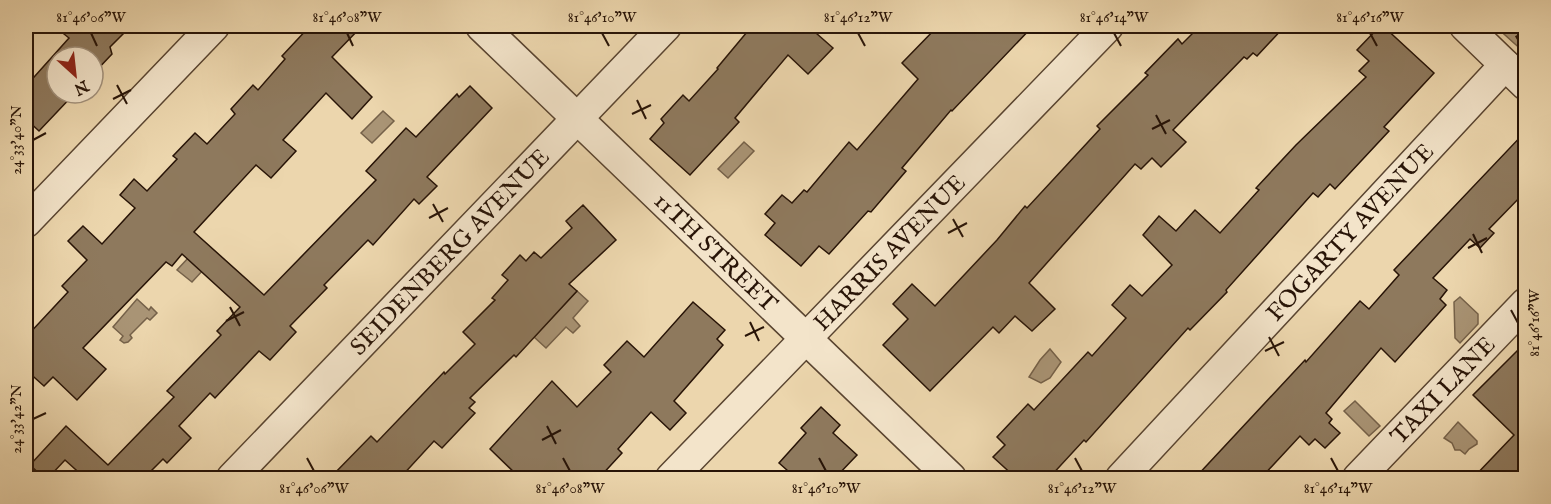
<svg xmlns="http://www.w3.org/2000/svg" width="1551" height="504" viewBox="0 0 1551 504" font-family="'IM FELL English',serif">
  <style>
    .water { fill: #a99475; stroke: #756149; stroke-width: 1.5 }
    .building { fill: #8e795d; stroke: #281407; stroke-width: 1.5 }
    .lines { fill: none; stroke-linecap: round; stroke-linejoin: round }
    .minor-casing { stroke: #594430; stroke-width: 33 }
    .path { stroke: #281407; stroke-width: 4; stroke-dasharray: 4.5 3; stroke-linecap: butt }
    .minor { stroke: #f3e4ca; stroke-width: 30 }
    .ticks { fill: none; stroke: #281407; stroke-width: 2 }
    .labels { text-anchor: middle; stroke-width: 5; stroke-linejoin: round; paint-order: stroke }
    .street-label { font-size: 24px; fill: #281407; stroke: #f3e4ca }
    .neatline { fill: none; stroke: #281407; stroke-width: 2 }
    .ticks-label { font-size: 15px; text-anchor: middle; fill: #281407 }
  </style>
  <rect width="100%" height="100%" fill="#ecd6ad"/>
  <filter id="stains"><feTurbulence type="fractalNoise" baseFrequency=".00333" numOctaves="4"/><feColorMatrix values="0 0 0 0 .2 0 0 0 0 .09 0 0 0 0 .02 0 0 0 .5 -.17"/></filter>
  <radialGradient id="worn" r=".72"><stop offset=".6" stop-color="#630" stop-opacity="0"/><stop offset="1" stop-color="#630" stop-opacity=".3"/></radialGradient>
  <!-- water -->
  <g class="water">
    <path d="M 1495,26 L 1525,26 L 1525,54 L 1525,53 Z"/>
    <path d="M 383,111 L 394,121 L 372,143 L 361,133 Z"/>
    <path d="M 744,142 L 754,151 L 728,178 L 718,169 Z"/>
    <path d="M 202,243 L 216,256 L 192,282 L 177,270 Z"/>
    <path d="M 577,291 L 588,301 L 573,318 L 580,326 L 573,333 L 566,327 L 546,348 L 534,337 Z"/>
    <path d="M 1460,297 L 1478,314 L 1478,324 L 1460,343 L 1455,338 L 1454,302 Z"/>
    <path d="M 137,299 L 149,310 L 151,307 L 157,313 L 150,320 L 147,318 L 130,335 L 132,338 L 128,342 L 124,343 L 120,340 L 123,336 L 113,327 Z"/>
    <path d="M 1050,349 L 1061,362 L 1050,378 L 1041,383 L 1029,377 L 1040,360 Z"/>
    <path d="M 1355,401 L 1380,426 L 1369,436 L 1344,411 Z"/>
    <path d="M 1458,422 L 1477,441 L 1477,444 L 1469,449 L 1465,454 L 1460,450 L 1455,450 L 1452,443 L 1444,438 Z"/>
  </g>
  <!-- building -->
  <g class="building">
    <path d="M 54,26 L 131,26 L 110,47 L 112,54 L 93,74 L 93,57 L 57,57 L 57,93 L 75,93 L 39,131 L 26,119 L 26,86 L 69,38 Z"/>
    <path d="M 310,26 L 362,26 L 332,57 L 372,97 L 352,119 L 326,93 L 283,140 L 296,151 L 271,178 L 256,165 L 194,232 L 264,295 L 376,180 L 366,171 L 406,128 L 416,137 L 457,94 L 459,97 L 470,86 L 492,108 L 427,177 L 437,186 L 419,204 L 414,199 L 373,245 L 368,240 L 324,285 L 327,288 L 290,326 L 296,332 L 270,360 L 259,351 L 215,398 L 210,393 L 179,426 L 191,438 L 167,463 L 163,459 L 144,478 L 85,478 L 65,460 L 48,478 L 44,478 L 30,465 L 66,426 L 108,465 L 174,397 L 167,391 L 221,335 L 217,331 L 240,307 L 182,254 L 172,266 L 166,262 L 83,348 L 106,369 L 77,400 L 53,377 L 44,386 L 26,370 L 26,337 L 68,292 L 62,286 L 87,260 L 68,241 L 83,226 L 102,244 L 135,208 L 120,195 L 134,179 L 147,191 L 177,159 L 173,156 L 195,133 L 207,144 L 235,114 L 231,109 L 253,85 L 258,90 L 285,59 L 282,56 Z"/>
    <path d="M 752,26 L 808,26 L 833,48 L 808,74 L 788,55 L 735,118 L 739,122 L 690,175 L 650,139 L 664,123 L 661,119 L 683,95 L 689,101 L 718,69 L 717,68 Z"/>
    <path d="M 938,26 L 1033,26 L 952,111 L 951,110 L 902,168 L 906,171 L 871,212 L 868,211 L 829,254 L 819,246 L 801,266 L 765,235 L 775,223 L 765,214 L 782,195 L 792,203 L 804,190 L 807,192 L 849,142 L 857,150 L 918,79 L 902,63 Z"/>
    <path d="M 1200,26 L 1285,26 L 1257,56 L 1253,53 L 1247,59 L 1244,57 L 1173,130 L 1186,142 L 1161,167 L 1152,158 L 1141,169 L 1135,164 L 1029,283 L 1055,309 L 1032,331 L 1015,316 L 999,333 L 993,327 L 930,391 L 883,345 L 908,319 L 893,304 L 912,284 L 935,306 L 997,240 L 1025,206 L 1027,208 L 1100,129 L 1097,126 L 1148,75 L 1145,73 L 1178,39 L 1182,44 Z"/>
    <path d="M 1380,26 L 1383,26 L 1434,73 L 1384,127 L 1389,131 L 1335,189 L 1330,184 L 1318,197 L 1313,193 L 1226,290 L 1227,292 L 1190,330 L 1188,328 L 1086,442 L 1084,440 L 1049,478 L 1016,478 L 993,457 L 1005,445 L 997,437 L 1028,404 L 1034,410 L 1088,352 L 1092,356 L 1126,318 L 1112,305 L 1130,285 L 1142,296 L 1172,265 L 1143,235 L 1159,216 L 1176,231 L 1195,210 L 1220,233 L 1259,190 L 1256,188 L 1296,145 L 1366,77 L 1359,71 L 1369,61 L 1357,50 Z"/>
    <path d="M 1526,131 L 1526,191 L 1489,229 L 1494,233 L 1480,248 L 1470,239 L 1433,278 L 1447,290 L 1440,299 L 1446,305 L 1395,362 L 1381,348 L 1326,413 L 1332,419 L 1329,423 L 1340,433 L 1325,448 L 1315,439 L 1309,445 L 1300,436 L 1261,478 L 1195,478 L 1305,360 L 1306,362 L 1360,301 L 1369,309 L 1399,275 L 1394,270 Z"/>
    <path d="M 583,205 L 616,240 L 569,284 L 577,291 L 516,357 L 514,355 L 470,398 L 475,402 L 469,408 L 475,413 L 442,448 L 434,441 L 400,478 L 330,478 L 371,436 L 377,442 L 444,372 L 445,374 L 475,344 L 463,332 L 495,300 L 492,298 L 508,280 L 502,275 L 520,255 L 526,261 L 534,252 L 541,258 L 572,228 L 566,221 Z"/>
    <path d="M 693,302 L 725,330 L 717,339 L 723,345 L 674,401 L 686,413 L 670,430 L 651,412 L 618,449 L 622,453 L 599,478 L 520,478 L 490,449 L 552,381 L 577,407 L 611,372 L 604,365 L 627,341 L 644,357 Z"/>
    <path d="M 1526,342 L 1526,478 L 1473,478 L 1514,435 L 1473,395 Z"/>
    <path d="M 821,407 L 840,425 L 833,433 L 857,455 L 835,478 L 796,478 L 779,463 L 806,433 L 801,428 Z"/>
  </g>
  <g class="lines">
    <!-- minor casing -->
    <g class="minor-casing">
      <g id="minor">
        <path id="s1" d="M 481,26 L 951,478"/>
        <path d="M 1465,26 L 1526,85"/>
        <path d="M 26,222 L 214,26"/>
        <path id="s2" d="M 232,478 L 666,26"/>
        <path id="s3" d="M 671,478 L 1108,26"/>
        <path id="s4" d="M 1121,478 L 1505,65"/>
        <path id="s5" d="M 1358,478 L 1526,303"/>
      </g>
    </g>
    <!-- path -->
    <path class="path" d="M 1516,38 L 1526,32"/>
    <!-- minor -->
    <use href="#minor" class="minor"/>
  </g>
  <!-- ticks -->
  <path class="ticks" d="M 91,33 L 97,46M 347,33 L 353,46M 602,33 L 609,46M 858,33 L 865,46M 1114,33 L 1121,46M 1370,33 L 1377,46M 117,85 L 127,104M 113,99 L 131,90M 637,100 L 646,119M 632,114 L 651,105M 1156,115 L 1166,134M 1152,129 L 1170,120M 33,140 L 46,133M 433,204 L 443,222M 429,218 L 448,208M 953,219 L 963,237M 948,233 L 967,223M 1473,234 L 1482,253M 1468,248 L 1487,238M 230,307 L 240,326M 1511,310 L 1518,323M 226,321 L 244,312M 750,322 L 759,341M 745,336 L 764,327M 1269,337 L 1279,356M 1265,351 L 1284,342M 33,419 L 46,413M 547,426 L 556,444M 542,440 L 561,430M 307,458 L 314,471M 563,458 L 570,471M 819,458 L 826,471M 1075,458 L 1082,471M 1331,458 L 1338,471"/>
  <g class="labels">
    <!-- street labels -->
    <g class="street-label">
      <text dy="8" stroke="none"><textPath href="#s4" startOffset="336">FOGARTY AVENUE</textPath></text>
      <text dy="8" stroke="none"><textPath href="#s3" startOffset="314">HARRIS AVENUE</textPath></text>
      <text dy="8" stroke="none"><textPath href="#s2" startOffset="314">SEIDENBERG AVENUE</textPath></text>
      <text dy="8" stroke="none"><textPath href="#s1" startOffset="326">11TH STREET</textPath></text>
      <text dy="8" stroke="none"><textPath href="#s5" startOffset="122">TAXI LANE</textPath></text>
    </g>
  </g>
  <!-- margin -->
  <rect width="1551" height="504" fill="none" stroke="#ecd6ad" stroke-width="66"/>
  <!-- north arrow -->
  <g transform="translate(75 75) rotate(153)"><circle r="28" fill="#f3e4ca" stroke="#a2917c" stroke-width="1.5"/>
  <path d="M0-4.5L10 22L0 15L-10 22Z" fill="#8f2418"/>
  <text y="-9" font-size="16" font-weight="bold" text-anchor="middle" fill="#281407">N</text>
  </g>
  <rect x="33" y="33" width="1485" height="438" class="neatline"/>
  <g class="ticks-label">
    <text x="91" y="22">81°46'06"W</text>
    <text x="347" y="22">81°46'08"W</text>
    <text x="602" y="22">81°46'10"W</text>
    <text x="858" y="22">81°46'12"W</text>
    <text x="1114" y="22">81°46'14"W</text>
    <text x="1370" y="22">81°46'16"W</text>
    <text transform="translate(16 140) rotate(-90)" y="5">24°33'40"N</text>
    <text transform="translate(1534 323) rotate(-90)" y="5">81°46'16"W</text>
    <text transform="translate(16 419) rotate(-90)" y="5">24°33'42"N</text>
    <text x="314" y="493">81°46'06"W</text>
    <text x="570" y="493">81°46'08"W</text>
    <text x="826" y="493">81°46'10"W</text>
    <text x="1082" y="493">81°46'12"W</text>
    <text x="1338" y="493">81°46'14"W</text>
  </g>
  <rect width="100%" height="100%" filter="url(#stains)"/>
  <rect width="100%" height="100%" fill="url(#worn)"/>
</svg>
